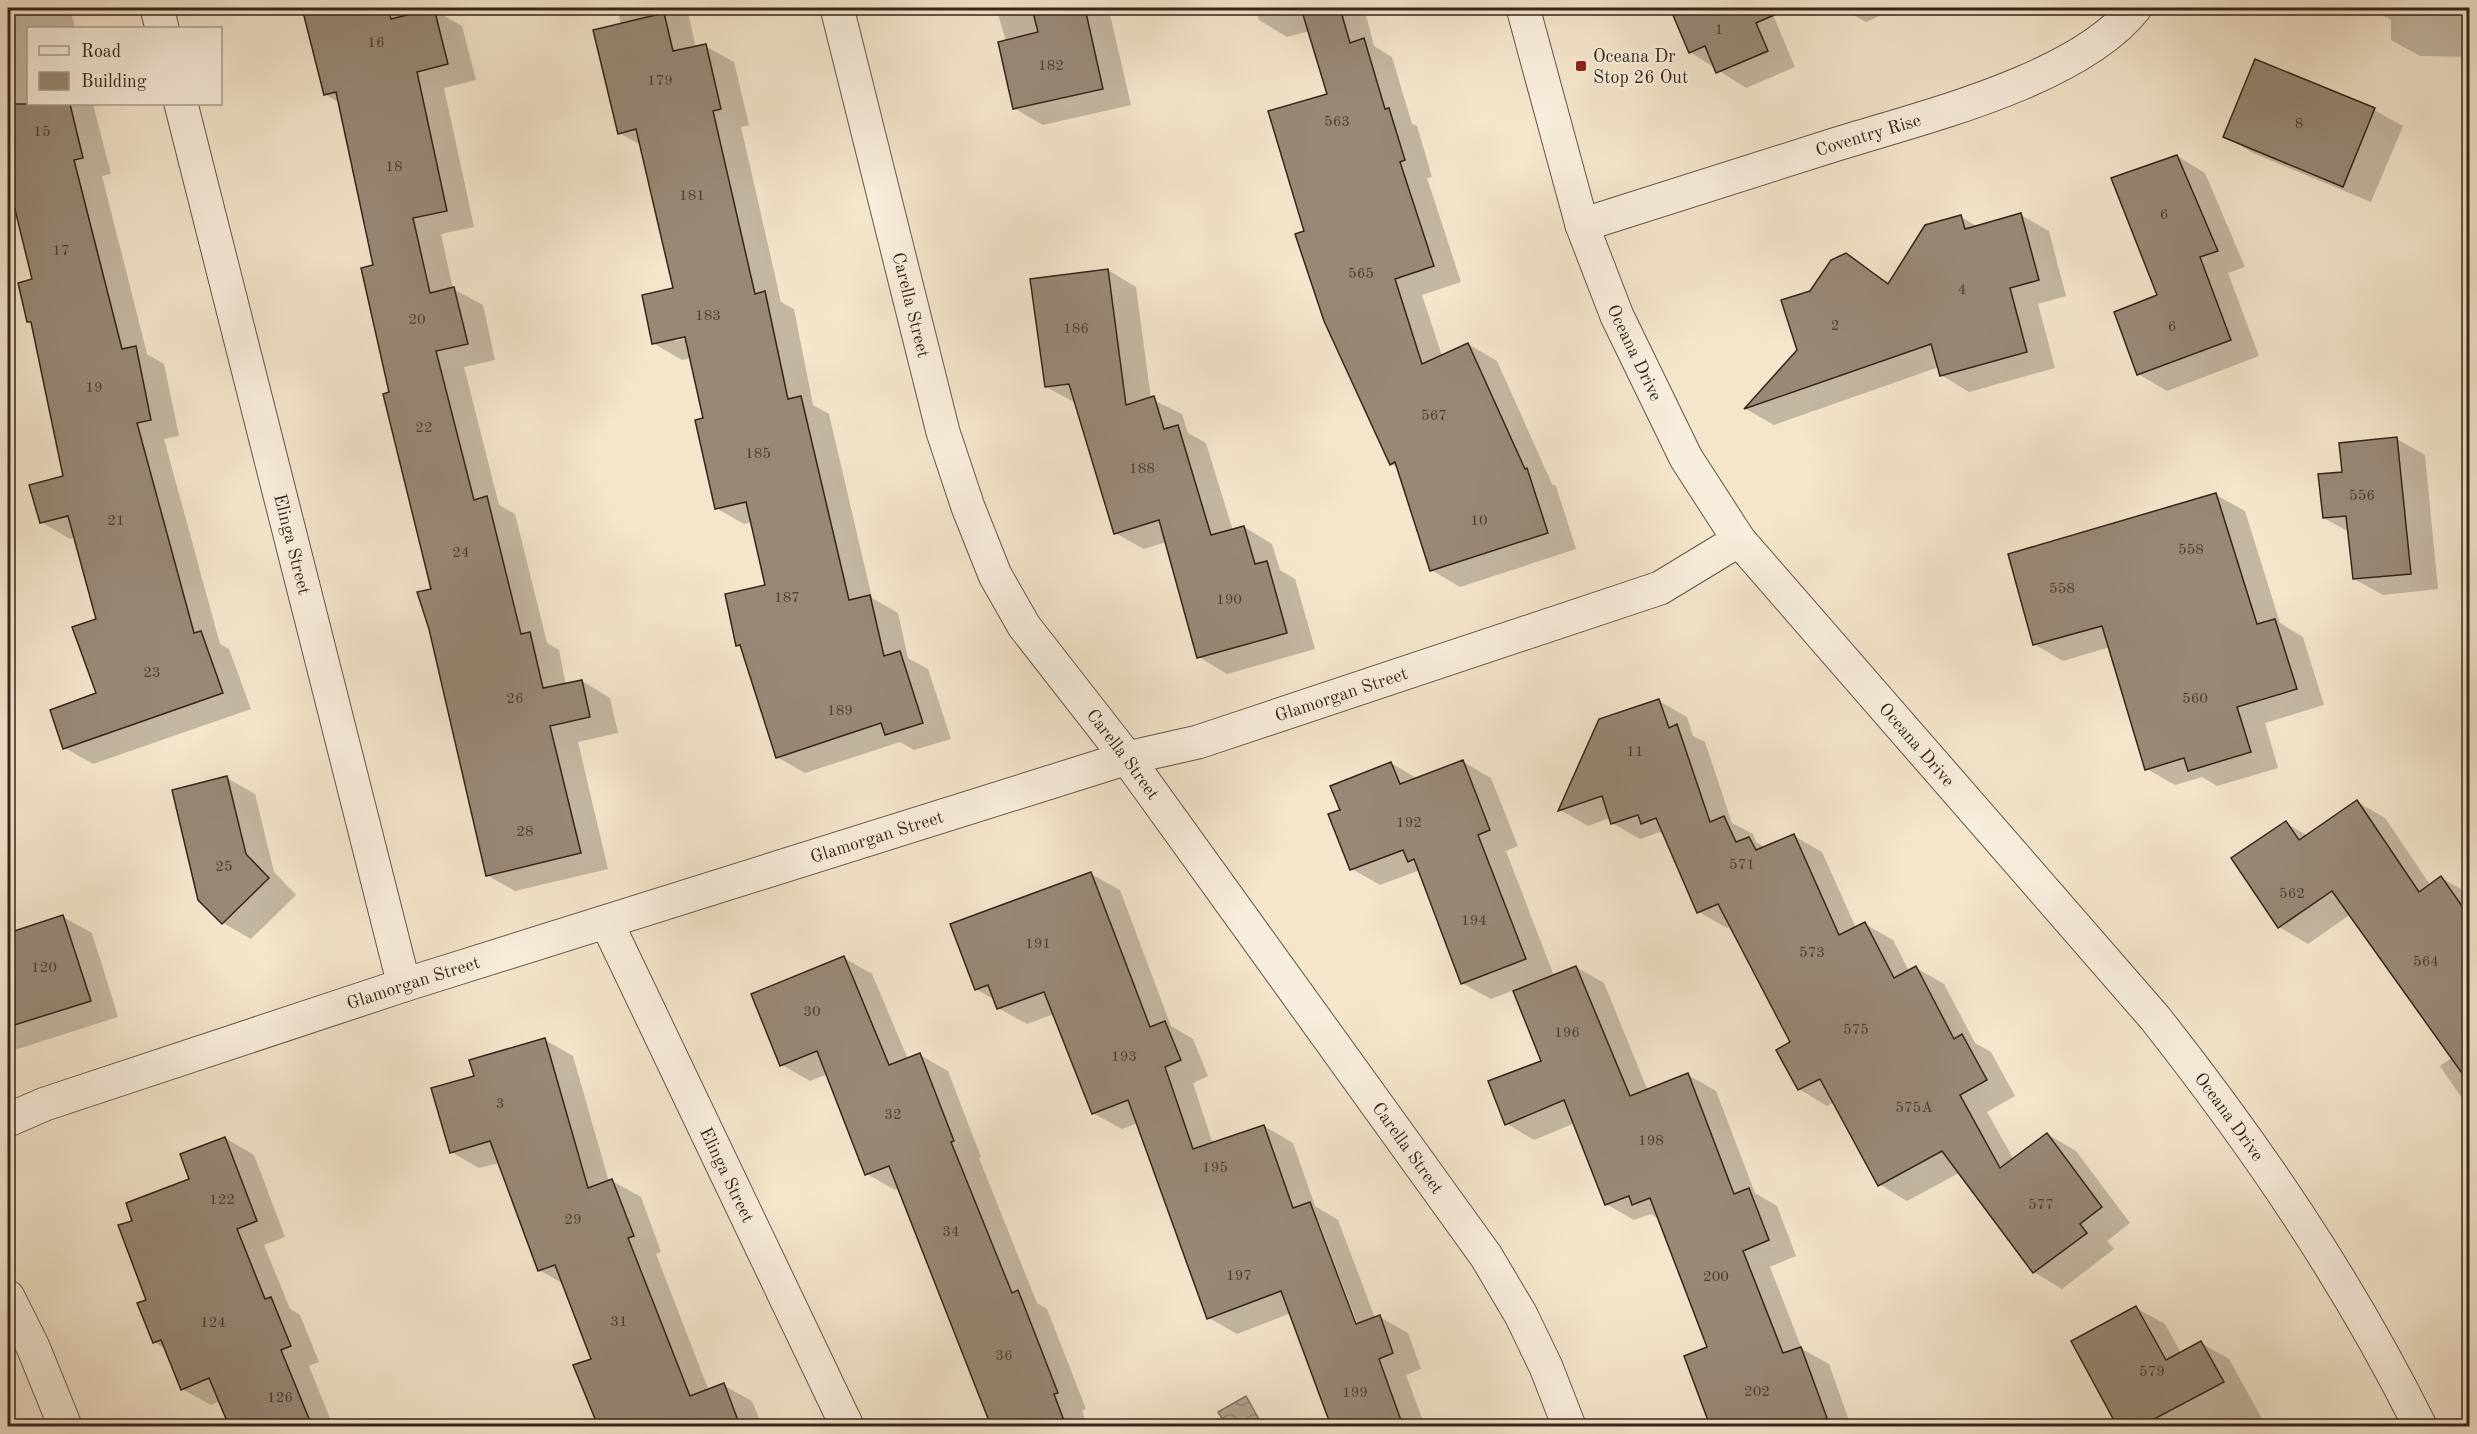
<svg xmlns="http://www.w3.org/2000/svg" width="2477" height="1434" viewBox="0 0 2477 1434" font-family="'Old Standard TT',serif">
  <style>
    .water { fill: url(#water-waves); stroke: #807161; stroke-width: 1.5 }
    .shadow { fill: #0003; fill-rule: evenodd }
    .building { fill: #988977; stroke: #34251b; stroke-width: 1.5 }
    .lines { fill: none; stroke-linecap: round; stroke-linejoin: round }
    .minor-casing { stroke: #645547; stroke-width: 35 }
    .minor { stroke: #f8eedd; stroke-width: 33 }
    .poi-dot { fill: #8f2418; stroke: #f8eedd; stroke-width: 2 }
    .labels { text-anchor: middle; stroke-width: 4.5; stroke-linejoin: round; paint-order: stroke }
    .number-label { font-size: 15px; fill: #4d3e32 }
    .poi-label { font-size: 18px; fill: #34251b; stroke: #f8eedd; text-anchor: start }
    .street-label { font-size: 18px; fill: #34251b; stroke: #f8eedd }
  </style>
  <defs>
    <pattern id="water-waves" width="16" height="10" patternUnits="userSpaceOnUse" patternTransform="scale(1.5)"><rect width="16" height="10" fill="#b3a48f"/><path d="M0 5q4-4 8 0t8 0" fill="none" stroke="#928574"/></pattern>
  </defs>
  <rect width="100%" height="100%" fill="#f4e5cb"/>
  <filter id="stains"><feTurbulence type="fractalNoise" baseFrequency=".00333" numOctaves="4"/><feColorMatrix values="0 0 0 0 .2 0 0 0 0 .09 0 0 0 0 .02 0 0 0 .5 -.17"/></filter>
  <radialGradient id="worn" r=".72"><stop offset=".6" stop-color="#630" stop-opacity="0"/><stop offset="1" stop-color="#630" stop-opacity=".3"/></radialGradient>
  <!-- water -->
  <path class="water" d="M 1246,1396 L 1260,1421 L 1257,1426 L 1227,1426 L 1218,1412 Z"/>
  <!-- shadow -->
  <g class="shadow">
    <path d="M 8,8 L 70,8 L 75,28 L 28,28 L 28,104 L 93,104 L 111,174 L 102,176 L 147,354 L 164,364 L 179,436 L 164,439 L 220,644 L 229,649 L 251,709 L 93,764 L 65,748 L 98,694 L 97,620 L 75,537 L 70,539 L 41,522 L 65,477 L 32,324 L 29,321 L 33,280 L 14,203 L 8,204 Z"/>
    <path d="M 303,8 L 412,8 L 414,15 L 434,10 L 462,26 L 476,80 L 444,88 L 474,227 L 441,234 L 453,289 L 483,305 L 495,360 L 464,367 L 499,505 L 515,514 L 547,643 L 559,650 L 566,685 L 582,681 L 610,698 L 618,733 L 578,742 L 608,869 L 515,891 L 487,875 L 391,394 L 375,266 L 340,103 L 325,94 Z"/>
    <path d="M 617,8 L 687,8 L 696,48 L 705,46 L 734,62 L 749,125 L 741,127 L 781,302 L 794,309 L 813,405 L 829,414 L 872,598 L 898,613 L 908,658 L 928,669 L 951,739 L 914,750 L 900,742 L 805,773 L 777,757 L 743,648 L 738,645 L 767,586 L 752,522 L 744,524 L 716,508 L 705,419 L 691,358 L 682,360 L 653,343 L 675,290 L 641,145 L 619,133 L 621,25 ZM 692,334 L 693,337 L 675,341 L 675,338 Z"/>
    <path d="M 996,8 L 1105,8 L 1109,10 L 1131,105 L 1043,125 L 1014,108 L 1006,41 Z"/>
    <path d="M 1255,8 L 1364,8 L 1374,46 L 1392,57 L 1412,124 L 1417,126 L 1432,177 L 1427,178 L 1461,282 L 1422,295 L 1442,356 L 1468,344 L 1497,361 L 1552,484 L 1556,486 L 1576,549 L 1460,587 L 1431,570 L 1397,467 L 1391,464 L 1306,232 L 1328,95 L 1310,31 L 1287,37 L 1259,20 Z"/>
    <path d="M 1688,8 L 1770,8 L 1795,67 L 1746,88 L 1690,52 L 1674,13 Z"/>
    <path d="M 1841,8 L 1912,8 L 1893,16 L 1886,13 L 1866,22 Z"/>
    <path d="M 2369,8 L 2470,8 L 2470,57 L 2420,56 L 2391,40 L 2391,20 Z"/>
    <path d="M 2256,61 L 2374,110 L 2403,126 L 2371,202 L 2253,153 L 2225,136 Z"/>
    <path d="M 2177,156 L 2205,173 L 2245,267 L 2228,273 L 2259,356 L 2167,391 L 2138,374 L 2159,296 Z"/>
    <path d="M 2021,215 L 2049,231 L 2066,296 L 2038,304 L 2055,368 L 1969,392 L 1941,375 L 1939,367 L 1774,425 L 1746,409 L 1798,350 L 1811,292 L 1846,255 L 1890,283 L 1961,217 L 1978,227 Z"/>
    <path d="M 1108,270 L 1136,287 L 1151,399 L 1182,414 L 1188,433 L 1206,443 L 1233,531 L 1244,527 L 1272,544 L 1280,570 L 1295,579 L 1315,649 L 1227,674 L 1199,657 L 1166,542 L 1144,549 L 1115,533 L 1076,403 L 1046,387 Z"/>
    <path d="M 2397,439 L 2425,455 L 2438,589 L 2383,595 L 2354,579 L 2349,532 L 2324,518 L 2344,473 Z"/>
    <path d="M 2216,495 L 2245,511 L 2280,623 L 2303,637 L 2324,705 L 2265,723 L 2278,768 L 2217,786 L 2202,777 L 2175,785 L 2147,769 L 2110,647 L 2063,661 L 2034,644 Z"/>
    <path d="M 1659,701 L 1687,717 L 1693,736 L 1705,742 L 1732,823 L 1753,834 L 1756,842 L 1766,848 L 1794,836 L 1822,852 L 1856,928 L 1865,924 L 1893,940 L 1909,971 L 1916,968 L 1944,984 L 1975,1043 L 1991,1052 L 2015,1096 L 1987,1112 L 2014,1160 L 2047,1134 L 2076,1151 L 2130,1223 L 2107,1241 L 2114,1249 L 2062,1289 L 2034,1272 L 1959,1173 L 1907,1201 L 1879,1184 L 1834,1102 L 1827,1106 L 1799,1089 L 1792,1043 L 1731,926 L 1727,928 L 1699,912 L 1665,836 L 1660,832 L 1640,839 L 1612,823 L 1610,818 L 1588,826 L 1560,810 Z"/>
    <path d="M 1463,762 L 1491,778 L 1518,846 L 1506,851 L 1554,976 L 1576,967 L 1604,983 L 1648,1091 L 1688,1075 L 1716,1091 L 1755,1193 L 1777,1206 L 1796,1256 L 1770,1267 L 1802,1349 L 1829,1364 L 1851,1426 L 1712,1426 L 1686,1356 L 1709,1348 L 1659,1219 L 1651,1214 L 1634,1220 L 1606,1204 L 1575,1123 L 1534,1140 L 1506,1123 L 1543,1061 L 1514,990 L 1491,999 L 1462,983 L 1420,870 L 1380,885 L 1352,869 L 1342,811 L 1391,763 L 1418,779 Z"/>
    <path d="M 227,778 L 255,794 L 274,872 L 296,895 L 251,939 L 223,923 Z"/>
    <path d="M 2357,802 L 2385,818 L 2431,886 L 2441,878 L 2470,894 L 2470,1110 L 2440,1066 L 2453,1057 L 2351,914 L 2308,944 L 2279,927 L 2233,859 L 2286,823 L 2308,836 Z"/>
    <path d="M 1091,874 L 1120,890 L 1171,1026 L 1193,1039 L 1208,1076 L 1193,1083 L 1213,1144 L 1264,1126 L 1293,1143 L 1315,1206 L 1338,1220 L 1375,1318 L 1380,1317 L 1408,1333 L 1421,1369 L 1406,1375 L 1425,1426 L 1333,1426 L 1291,1313 L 1237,1334 L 1209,1318 L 1138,1123 L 1122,1129 L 1093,1113 L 1054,1014 L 1027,1024 L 998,1008 L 995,1000 L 976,989 ZM 1315,1220 L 1318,1220 L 1360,1330 L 1357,1331 Z"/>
    <path d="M 63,917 L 92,933 L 118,1017 L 8,1052 L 8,935 Z"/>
    <path d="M 844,958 L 872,974 L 908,1059 L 920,1055 L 948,1071 L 981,1157 L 979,1158 L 1037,1303 L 1047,1309 L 1086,1409 L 1082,1411 L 1088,1426 L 993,1426 L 899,1189 L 895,1190 L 867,1174 L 828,1074 L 810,1081 L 782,1065 Z"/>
    <path d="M 545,1040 L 573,1056 L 609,1182 L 612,1181 L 641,1197 L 661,1252 L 656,1254 L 709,1391 L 723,1385 L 752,1401 L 762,1426 L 645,1426 L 637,1407 L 564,1284 L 539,1270 L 499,1163 L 479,1168 L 451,1152 L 476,1077 Z"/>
    <path d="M 225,1138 L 254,1155 L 285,1237 L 264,1245 L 290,1309 L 300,1315 L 319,1362 L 309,1366 L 333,1426 L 231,1426 L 220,1401 L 211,1405 L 182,1389 L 167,1350 L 154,1342 L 134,1221 L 191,1179 Z"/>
    <path d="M 2136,1308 L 2165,1324 L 2181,1353 L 2201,1343 L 2229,1359 L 2266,1426 L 2119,1426 L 2073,1342 Z"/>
  </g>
  <!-- building -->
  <g class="building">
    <path d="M 302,8 L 388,8 L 391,19 L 434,8 L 448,64 L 417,72 L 447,211 L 413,218 L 430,293 L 454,287 L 468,344 L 436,351 L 474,500 L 487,496 L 521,634 L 530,632 L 543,688 L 582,680 L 590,717 L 550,726 L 581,853 L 486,876 L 429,629 L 417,592 L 431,589 L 383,394 L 389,392 L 361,268 L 373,265 L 336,92 L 324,95 Z"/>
    <path d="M 1032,8 L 1085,8 L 1103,89 L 1013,109 L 998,42 L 1038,32 Z"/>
    <path d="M 1301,8 L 1340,8 L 1350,43 L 1364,38 L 1385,109 L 1389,108 L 1405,160 L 1400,162 L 1434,266 L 1395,279 L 1422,364 L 1468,343 L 1525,469 L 1527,468 L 1548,533 L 1430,571 L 1395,462 L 1390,465 L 1324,321 L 1295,234 L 1304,231 L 1268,111 L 1327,94 Z"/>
    <path d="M 1670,8 L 1790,8 L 1756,23 L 1768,51 L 1716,73 L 1705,46 L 1689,53 Z"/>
    <path d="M 664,13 L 673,51 L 706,44 L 721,109 L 713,111 L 755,294 L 765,291 L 788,399 L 801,396 L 849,600 L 870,595 L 884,656 L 900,651 L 923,723 L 885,735 L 881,723 L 776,758 L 740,645 L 736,646 L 725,594 L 765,585 L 746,502 L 715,509 L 695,420 L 703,418 L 685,337 L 652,344 L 642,295 L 673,288 L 636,129 L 618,134 L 593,30 Z"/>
    <path d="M 2255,59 L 2375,108 L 2343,187 L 2223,137 Z"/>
    <path d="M 8,104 L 70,104 L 83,158 L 74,160 L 122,349 L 136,346 L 151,420 L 137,423 L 194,633 L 201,631 L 223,693 L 63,749 L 50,710 L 96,693 L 72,627 L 96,619 L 68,516 L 40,523 L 29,485 L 63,476 L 31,322 L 27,322 L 18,283 L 32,279 L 8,181 Z"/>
    <path d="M 2177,155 L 2218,251 L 2200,257 L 2231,340 L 2137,375 L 2114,312 L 2157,295 L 2111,178 Z"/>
    <path d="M 2021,213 L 2039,280 L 2010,288 L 2027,352 L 1940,376 L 1931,344 L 1744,409 L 1797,350 L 1781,300 L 1810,291 L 1831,260 L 1846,253 L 1888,284 L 1925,225 L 1961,215 L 1965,229 Z"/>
    <path d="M 1108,269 L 1126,405 L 1154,396 L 1164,429 L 1178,425 L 1211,535 L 1244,526 L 1255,564 L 1267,561 L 1287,633 L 1197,658 L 1159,520 L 1114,534 L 1069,384 L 1045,387 L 1030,279 Z"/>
    <path d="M 2397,437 L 2411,574 L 2353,579 L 2346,516 L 2323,518 L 2318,474 L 2342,472 L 2339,443 Z"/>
    <path d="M 2216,493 L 2257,624 L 2275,619 L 2297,689 L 2237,707 L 2251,752 L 2188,771 L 2184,758 L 2145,770 L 2102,626 L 2033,645 L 2008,554 Z"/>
    <path d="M 1659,699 L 1669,728 L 1677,724 L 1710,822 L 1724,816 L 1736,842 L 1749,837 L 1756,850 L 1794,834 L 1839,935 L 1865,922 L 1894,978 L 1916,966 L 1954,1039 L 1962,1034 L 1987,1080 L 1960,1095 L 2000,1168 L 2047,1133 L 2102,1207 L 2080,1224 L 2087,1233 L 2033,1273 L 1942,1151 L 1878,1186 L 1820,1079 L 1798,1090 L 1776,1050 L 1790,1042 L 1718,904 L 1697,913 L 1656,818 L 1641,824 L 1638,815 L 1611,824 L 1602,796 L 1558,811 L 1599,719 Z"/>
    <path d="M 1463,760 L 1490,830 L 1478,835 L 1526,959 L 1461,984 L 1414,859 L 1408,862 L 1403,850 L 1350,870 L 1328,814 L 1340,810 L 1330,786 L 1391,762 L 1400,784 Z"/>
    <path d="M 227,776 L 246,854 L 269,878 L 222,924 L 198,900 L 172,790 Z"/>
    <path d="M 2357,800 L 2419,892 L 2441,876 L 2469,916 L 2469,1083 L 2332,891 L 2278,928 L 2231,858 L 2286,821 L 2299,840 Z"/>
    <path d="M 1091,872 L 1150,1027 L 1165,1021 L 1181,1060 L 1165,1067 L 1193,1149 L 1264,1125 L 1293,1208 L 1310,1202 L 1356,1324 L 1380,1315 L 1393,1353 L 1379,1359 L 1403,1426 L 1331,1426 L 1281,1291 L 1207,1319 L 1128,1100 L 1092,1114 L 1044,992 L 997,1009 L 988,985 L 975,990 L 950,924 Z"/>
    <path d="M 63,915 L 91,1001 L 8,1027 L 8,933 Z"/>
    <path d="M 844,956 L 889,1065 L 920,1053 L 954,1141 L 951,1142 L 1012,1293 L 1018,1290 L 1058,1393 L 1054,1394 L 1066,1426 L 991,1426 L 889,1166 L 865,1175 L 817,1051 L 780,1066 L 751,994 Z"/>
    <path d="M 1576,966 L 1630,1096 L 1688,1073 L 1734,1194 L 1749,1188 L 1769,1240 L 1743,1251 L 1783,1353 L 1801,1347 L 1827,1418 L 1805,1426 L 1710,1426 L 1684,1356 L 1707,1347 L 1650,1198 L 1632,1205 L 1629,1196 L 1605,1205 L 1564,1100 L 1505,1125 L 1488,1081 L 1541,1061 L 1513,991 Z"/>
    <path d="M 545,1038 L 588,1188 L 612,1179 L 634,1236 L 628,1238 L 690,1396 L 724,1383 L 740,1426 L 598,1426 L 573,1365 L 591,1359 L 555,1265 L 538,1271 L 490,1141 L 450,1153 L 431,1088 L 474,1076 L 469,1060 Z"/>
    <path d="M 225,1137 L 257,1221 L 237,1229 L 265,1299 L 271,1297 L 291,1346 L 281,1350 L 312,1426 L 229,1426 L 209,1378 L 181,1390 L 161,1340 L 153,1343 L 137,1303 L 146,1300 L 118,1225 L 132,1221 L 126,1203 L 189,1179 L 180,1154 Z"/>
    <path d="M 2136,1306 L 2166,1360 L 2201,1341 L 2224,1382 L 2141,1426 L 2117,1426 L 2071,1341 Z"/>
  </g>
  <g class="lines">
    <!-- minor casing -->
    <g class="minor-casing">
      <g id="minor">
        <path d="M 157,8 L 162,28"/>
        <path id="s1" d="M 837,8 L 943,432 L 968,507 L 995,575 L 1024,626 L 1127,758 L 1486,1256 L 1521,1315 L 1546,1367 L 1569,1426"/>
        <path id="s2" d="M 1523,8 L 1582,225 L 1617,316 L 1686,458 L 1739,540 L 2155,1018 C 2256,1146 2347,1279 2420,1426"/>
        <path id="s3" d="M 181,104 L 404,985"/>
        <path id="s4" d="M 1582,225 C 1667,198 1752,171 1837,144 C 1924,117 2078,80 2135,8"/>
        <path id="s5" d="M 607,923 L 847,1426"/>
        <path id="s6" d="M 8,1120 L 45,1104 L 404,985 L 1127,758 L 1198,742 L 1660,588 L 1739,540"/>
        <path d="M 8,1297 L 33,1347 L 65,1426"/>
      </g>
    </g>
    <!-- minor -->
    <use href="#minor" class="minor"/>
  </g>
  <!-- markers -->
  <rect class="poi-dot" x="1575" y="60" width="12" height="12" rx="3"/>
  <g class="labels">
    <!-- number labels -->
    <g class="number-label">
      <text x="1719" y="34">1</text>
      <text x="376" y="47">16</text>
      <text x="1051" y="70">182</text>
      <text x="660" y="85">179</text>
      <text x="1337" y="126">563</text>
      <text x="2299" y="128">8</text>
      <text x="42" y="136">15</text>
      <text x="394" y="171">18</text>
      <text x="692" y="200">181</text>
      <text x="2164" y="219">6</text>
      <text x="61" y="255">17</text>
      <text x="1361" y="278">565</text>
      <text x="1962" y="294">4</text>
      <text x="708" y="320">183</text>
      <text x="417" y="324">20</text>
      <text x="1835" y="330">2</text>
      <text x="2172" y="331">6</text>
      <text x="1076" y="333">186</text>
      <text x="94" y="392">19</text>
      <text x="1434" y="420">567</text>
      <text x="424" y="432">22</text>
      <text x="758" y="458">185</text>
      <text x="1142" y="473">188</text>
      <text x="2362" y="500">556</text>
      <text x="116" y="525">21</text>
      <text x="1479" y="525">10</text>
      <text x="2191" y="554">558</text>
      <text x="461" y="557">24</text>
      <text x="2062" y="593">558</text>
      <text x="787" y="602">187</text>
      <text x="1229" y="604">190</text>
      <text x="152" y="677">23</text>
      <text x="515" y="703">26</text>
      <text x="2195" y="703">560</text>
      <text x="840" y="715">189</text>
      <text x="1635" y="756">11</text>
      <text x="1409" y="827">192</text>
      <text x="525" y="836">28</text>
      <text x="1742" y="869">571</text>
      <text x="224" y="871">25</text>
      <text x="2292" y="898">562</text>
      <text x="1474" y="925">194</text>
      <text x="1038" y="948">191</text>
      <text x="1812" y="957">573</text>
      <text x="2426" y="966">564</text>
      <text x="44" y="972">120</text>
      <text x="812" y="1016">30</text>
      <text x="1856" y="1034">575</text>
      <text x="1567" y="1037">196</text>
      <text x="1124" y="1061">193</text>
      <text x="500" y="1108">3</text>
      <text x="1914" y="1112">575A</text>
      <text x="893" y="1119">32</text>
      <text x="1651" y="1145">198</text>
      <text x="1215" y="1172">195</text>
      <text x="222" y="1204">122</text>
      <text x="2041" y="1209">577</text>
      <text x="573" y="1224">29</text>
      <text x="951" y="1236">34</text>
      <text x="1239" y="1280">197</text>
      <text x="1716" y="1281">200</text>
      <text x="619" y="1326">31</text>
      <text x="213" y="1327">124</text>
      <text x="1004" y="1360">36</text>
      <text x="2152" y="1376">579</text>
      <text x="1757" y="1396">202</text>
      <text x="1355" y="1397">199</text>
      <text x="280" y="1402">126</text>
    </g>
    <!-- poi labels -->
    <g class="poi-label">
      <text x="1593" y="62">Oceana Dr<tspan x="1593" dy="21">Stop 26 Out</tspan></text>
    </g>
    <!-- street labels -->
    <g class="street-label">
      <text dy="6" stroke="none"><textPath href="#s4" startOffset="300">Coventry Rise</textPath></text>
      <text dy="6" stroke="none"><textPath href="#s1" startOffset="306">Carella Street</textPath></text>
      <text dy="6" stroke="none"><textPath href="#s2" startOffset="363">Oceana Drive</textPath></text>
      <text dy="6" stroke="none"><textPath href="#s3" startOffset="454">Elinga Street</textPath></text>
      <text dy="6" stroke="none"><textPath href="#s6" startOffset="1400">Glamorgan Street</textPath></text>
      <text dy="6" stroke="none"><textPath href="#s2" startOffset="849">Oceana Drive</textPath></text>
      <text dy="6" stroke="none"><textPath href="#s1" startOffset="810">Carella Street</textPath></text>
      <text dy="6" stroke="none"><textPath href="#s6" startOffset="914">Glamorgan Street</textPath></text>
      <text dy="6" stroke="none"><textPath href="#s6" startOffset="428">Glamorgan Street</textPath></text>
      <text dy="6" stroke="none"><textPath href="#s2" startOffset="1335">Oceana Drive</textPath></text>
      <text dy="6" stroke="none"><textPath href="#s1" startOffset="1296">Carella Street</textPath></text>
      <text dy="6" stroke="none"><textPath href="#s5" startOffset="279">Elinga Street</textPath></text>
    </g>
  </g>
  <!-- margin -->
  <rect width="2477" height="1434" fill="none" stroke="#f4e5cb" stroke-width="30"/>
  <rect x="9" y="9" width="2459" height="1416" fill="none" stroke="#34251b" stroke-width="3"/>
  <rect x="15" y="15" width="2447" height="1404" fill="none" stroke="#34251b" stroke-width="1.5"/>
  <!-- legend -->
  <rect x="27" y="27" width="195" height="78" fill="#f8eedd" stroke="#aa9e8f" stroke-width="1.5"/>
  <rect x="39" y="46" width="30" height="9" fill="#f8eedd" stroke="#aa9e8f" stroke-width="1.5"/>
  <text x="81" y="57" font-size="18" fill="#34251b">Road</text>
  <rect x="39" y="72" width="30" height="18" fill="#988977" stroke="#aa9e8f" stroke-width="1.5"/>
  <text x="81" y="87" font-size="18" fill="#34251b">Building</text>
  <rect width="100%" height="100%" filter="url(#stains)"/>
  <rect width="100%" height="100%" fill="url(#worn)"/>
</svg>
